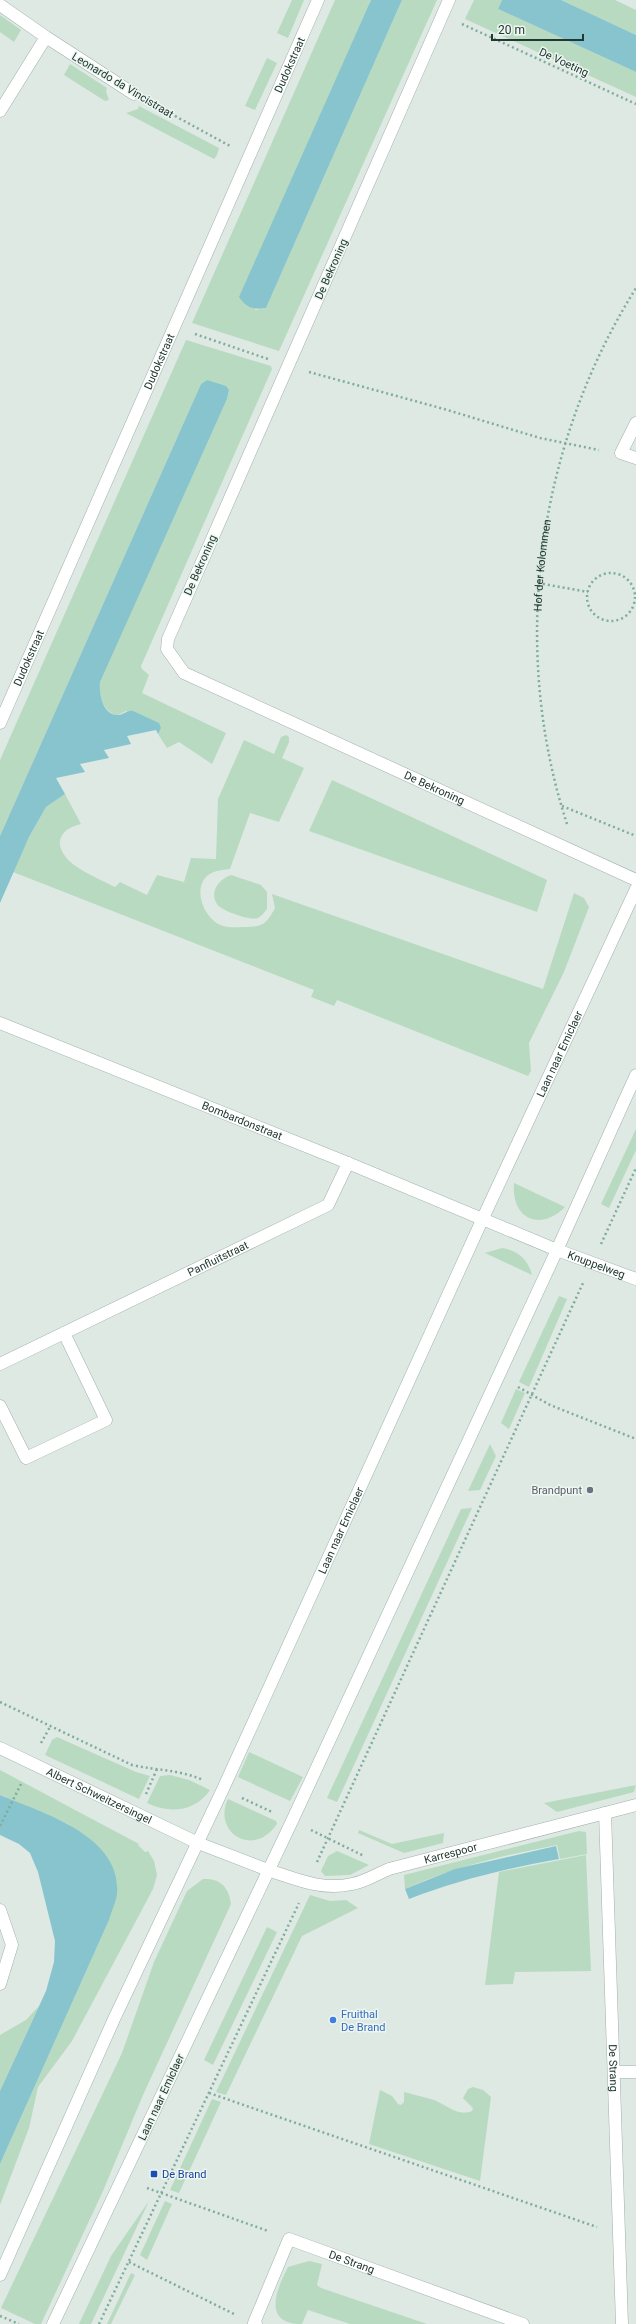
<svg xmlns="http://www.w3.org/2000/svg" width="636" height="2324" viewBox="0 0 636 2324" font-family="Roboto,sans-serif">
  <style>
    .green { fill: #b8dac0 }
    .water { fill: #88c4cd }
    .lines { fill: none; stroke-linecap: round; stroke-linejoin: round }
    .lane-casing { stroke: #a1b0ab; stroke-width: 13 }
    .street-casing { stroke: #a1b0ab; stroke-width: 13 }
    .secondary-casing { stroke: #9eb4ac; stroke-width: 13 }
    .path { stroke: #80ac9c; stroke-width: 2.5; stroke-dasharray: 2 3; stroke-linecap: butt }
    .lane { stroke: #fff; stroke-width: 12 }
    .street { stroke: #fff; stroke-width: 12 }
    .secondary { stroke: #fff; stroke-width: 12 }
    .worship-dot { fill: #6b7280; stroke: #eef6f2; stroke-width: 1.5 }
    .shop-dot { fill: #3f7fe0; stroke: #eef6f2; stroke-width: 1.5 }
    .transit-dot { fill: #1a4fb4; stroke: #eef6f2; stroke-width: 1.5 }
    .labels { text-anchor: middle; stroke-width: 3; stroke-linejoin: round; paint-order: stroke }
    .street-label { font-size: 11px; fill: #203831; stroke: #eef6f2 }
    .worship-label { font-size: 11px; fill: #5b616d; stroke: #eef6f2; text-anchor: end }
    .shop-label { font-size: 11px; fill: #366cbe; stroke: #eef6f2; text-anchor: start }
    .transit-label { font-size: 11px; fill: #164399; stroke: #eef6f2; text-anchor: start }
  </style>
  <rect width="100%" height="100%" fill="#dee9e4"/>
  <!-- green -->
  <g class="green">
    <path d="M 292,0 L 304,0 L 288,38 L 277,33 Z"/>
    <path d="M 335,0 L 371,0 L 255,310 L 266,308 L 402,0 L 437,0 L 279,351 L 192,323 Z"/>
    <path d="M 474,0 L 502,0 L 498,9 L 636,72 L 636,97 L 465,19 Z"/>
    <path d="M 561,0 L 615,0 L 636,10 L 636,35 Z"/>
    <path d="M 0,15 L 21,30 L 14,42 L 0,32 Z"/>
    <path d="M 267,58 L 277,63 L 255,110 L 245,106 Z"/>
    <path d="M 70,64 L 107,88 L 106,91 L 109,100 L 105,101 L 64,75 Z"/>
    <path d="M 139,106 L 219,148 L 217,155 L 214,159 L 126,113 L 138,109 Z"/>
    <path d="M 186,340 L 271,366 L 272,369 L 141,666 L 142,669 L 149,675 L 142,693 L 226,733 L 212,764 L 179,742 L 167,748 L 158,734 L 161,727 L 126,711 L 118,715 C 102,713 97,691 101,678 L 227,399 L 229,390 L 207,380 L 201,384 L 0,836 L 0,760 Z"/>
    <path d="M 286,735 L 289,737 L 289,742 L 282,758 L 304,768 L 279,822 L 250,813 L 230,869 C 221,870 211,871 205,878 C 193,893 206,921 223,926 C 230,928 237,927 244,927 C 262,927 266,925 275,908 L 272,894 L 543,989 L 574,893 L 584,898 L 589,907 L 564,972 L 529,1043 L 531,1071 L 528,1076 L 337,1000 L 334,1006 L 311,997 L 314,990 L 13,872 L 29,837 L 46,807 L 65,794 L 81,824 C 52,831 55,852 77,867 C 89,875 103,881 115,887 L 120,882 L 147,895 L 157,875 L 184,882 L 191,858 L 216,859 L 218,799 L 244,740 L 274,754 L 281,737 Z"/>
    <path d="M 332,780 L 547,880 L 537,912 L 309,831 Z"/>
    <path d="M 231,875 L 261,885 L 267,892 L 267,909 C 264,912 262,916 258,918 C 251,921 221,911 217,904 C 209,892 219,879 231,875 Z"/>
    <path d="M 636,1129 L 636,1150 L 609,1208 L 601,1204 Z"/>
    <path d="M 514,1183 L 565,1207 C 540,1232 511,1219 514,1183 Z"/>
    <path d="M 502,1248 C 517,1250 528,1259 532,1275 L 485,1253 Z"/>
    <path d="M 559,1296 L 567,1299 L 529,1387 L 519,1382 Z"/>
    <path d="M 516,1389 L 525,1393 L 509,1429 L 501,1423 Z"/>
    <path d="M 490,1444 L 496,1456 L 480,1490 L 468,1491 Z"/>
    <path d="M 472,1508 L 337,1802 L 327,1798 L 461,1509 Z"/>
    <path d="M 57,1737 L 136,1772 L 150,1776 L 139,1799 L 45,1755 L 52,1740 Z"/>
    <path d="M 249,1752 L 303,1777 L 290,1801 L 238,1777 Z"/>
    <path d="M 0,1770 L 139,1844 L 138,1845 L 145,1852 L 148,1851 L 154,1861 L 157,1875 L 153,1889 L 72,2041 L 38,2087 L 29,2128 L 0,2205 L 0,2164 L 109,1920 L 68,1824 L 0,1795 Z"/>
    <path d="M 170,1775 L 189,1780 L 210,1790 C 195,1812 169,1814 147,1803 L 160,1776 Z"/>
    <path d="M 636,1785 L 634,1792 L 557,1812 L 544,1803 Z"/>
    <path d="M 228,1799 L 276,1821 L 277,1824 C 253,1859 212,1832 228,1799 Z"/>
    <path d="M 359,1830 L 392,1844 L 444,1833 L 443,1843 L 404,1853 L 358,1833 Z"/>
    <path d="M 579,1831 L 586,1832 L 587,1854 L 560,1859 L 557,1845 C 505,1855 453,1867 405,1889 L 404,1875 Z"/>
    <path d="M 337,1851 L 369,1865 L 350,1875 L 325,1876 L 321,1871 L 328,1856 Z"/>
    <path d="M 586,1855 L 591,1971 L 515,1972 L 513,1984 L 485,1985 L 499,1872 Z"/>
    <path d="M 203,1879 C 221,1878 229,1888 231,1904 L 143,2095 L 103,2191 L 41,2324 L 35,2324 L 1,2308 L 122,2053 L 154,1962 L 187,1891 Z"/>
    <path d="M 310,1895 L 330,1901 L 346,1900 L 358,1908 L 302,1936 L 226,2095 L 216,2092 Z"/>
    <path d="M 267,1927 L 277,1932 L 213,2065 L 204,2060 Z"/>
    <path d="M 39,2006 L 0,2091 L 0,2035 L 26,2020 Z"/>
    <path d="M 473,2087 L 483,2090 L 491,2097 L 480,2181 L 369,2144 L 380,2090 L 392,2096 L 398,2104 L 401,2105 L 404,2102 L 404,2092 C 414,2095 425,2097 434,2100 C 447,2105 458,2117 472,2111 L 473,2108 L 463,2098 L 468,2089 Z"/>
    <path d="M 212,2099 L 221,2102 L 179,2193 L 170,2190 Z"/>
    <path d="M 149,2201 L 91,2324 L 79,2324 L 111,2256 Z"/>
    <path d="M 165,2201 L 172,2204 L 147,2260 L 140,2255 Z"/>
    <path d="M 309,2261 L 322,2264 L 317,2285 L 321,2288 L 427,2324 L 350,2324 L 308,2310 L 302,2324 C 262,2324 276,2290 288,2267 Z"/>
    <path d="M 131,2273 L 135,2275 L 111,2324 L 107,2324 Z"/>
  </g>
  <!-- water -->
  <g class="water">
    <path d="M 371,0 L 402,0 L 266,308 C 253,310 247,308 239,297 Z"/>
    <path d="M 502,0 L 561,0 L 636,35 L 636,72 L 498,9 Z"/>
    <path d="M 207,380 L 226,386 L 229,390 L 227,399 L 100,682 C 99,693 102,715 118,715 C 124,715 127,710 133,711 L 159,723 L 161,728 L 158,734 L 156,730 L 127,736 L 131,744 L 104,750 L 109,758 L 80,764 L 85,772 L 56,778 L 65,794 L 46,807 L 29,837 L 0,903 L 0,836 L 201,384 Z"/>
    <path d="M 0,1795 C 42,1813 122,1835 117,1894 C 116,1902 111,1912 109,1920 L 0,2164 L 0,2091 L 46,1991 L 54,1962 L 55,1941 L 38,1872 L 30,1853 L 19,1844 L 0,1835 Z"/>
    <path d="M 556,1846 L 559,1859 C 508,1868 458,1880 409,1899 L 405,1889 L 455,1869 Z"/>
  </g>
  <g class="lines">
    <!-- lane casing -->
    <g class="lane-casing">
      <g id="lane">
        <path d="M 0,111 L 46,37"/>
        <path d="M 0,1406 L 26,1458 L 106,1420 L 64,1333"/>
        <path d="M 614,2072 L 636,2072"/>
      </g>
    </g>
    <!-- street casing -->
    <g class="street-casing">
      <g id="street">
        <path id="s2" d="M 449,0 L 168,639 L 167,649 L 184,673 L 636,880"/>
        <path d="M 0,5 L 46,37 L 134,94"/>
        <path d="M 636,423 L 621,453 L 636,458"/>
        <path id="s3" d="M 0,723 L 318,0"/>
        <path id="s4" d="M 636,1075 L 557,1250 L 636,1279"/>
        <path id="s5" d="M 483,1218 L 636,889"/>
        <path id="s6" d="M 0,1364 L 328,1205 L 348,1163"/>
        <path id="s7" d="M 605,1813 L 622,2324"/>
        <path id="s8" d="M 268,1870 C 296,1879 322,1891 352,1884 C 364,1882 377,1874 389,1869 L 636,1805"/>
        <path d="M 0,1910 L 12,1945 L 0,1984"/>
        <path id="s9" d="M 256,2324 L 254,2323 L 289,2239 L 523,2324"/>
      </g>
    </g>
    <!-- secondary casing -->
    <g class="secondary-casing">
      <g id="secondary">
        <path id="s10" d="M 0,1023 L 348,1163 L 557,1250 L 292,1821 L 53,2324"/>
        <path id="s11" d="M 0,1748 L 198,1843 L 268,1870"/>
        <path id="s12" d="M 0,2275 L 114,2019 L 223,1789 L 483,1218"/>
      </g>
    </g>
    <!-- path -->
    <g class="path">
      <path d="M 462,24 L 636,104"/>
      <path d="M 153,104 L 230,146"/>
      <path d="M 195,334 L 268,359"/>
      <path d="M 309,372 L 444,409 L 540,438 L 599,450"/>
      <circle cx="611" cy="597" r="24"/>
      <path d="M 538,583 L 588,592"/>
      <path d="M 562,806 L 636,836"/>
      <path id="s1" d="M 567,824 C 509,646 537,446 636,288"/>
      <path d="M 601,1244 L 636,1168"/>
      <path d="M 518,1387 L 550,1405 L 636,1439"/>
      <path d="M 0,1702 L 132,1765 C 159,1771 177,1769 203,1780"/>
      <path d="M 41,1743 L 50,1727"/>
      <path d="M 146,1794 L 157,1769"/>
      <path d="M 242,1798 L 272,1812"/>
      <path d="M 0,1826 L 22,1782"/>
      <path d="M 311,1830 L 364,1856"/>
      <path d="M 317,1862 L 583,1283"/>
      <path d="M 209,2093 L 597,2227"/>
      <path d="M 147,2188 L 268,2231"/>
      <path d="M 129,2262 L 234,2314"/>
      <path d="M 0,2316 L 19,2324"/>
      <path d="M 99,2324 L 299,1903"/>
    </g>
    <!-- lane -->
    <use href="#lane" class="lane"/>
    <!-- street -->
    <use href="#street" class="street"/>
    <!-- secondary -->
    <use href="#secondary" class="secondary"/>
  </g>
  <!-- markers -->
  <circle class="worship-dot" cx="590" cy="1490" r="4"/>
  <circle class="shop-dot" cx="333" cy="2020" r="4"/>
  <rect class="transit-dot" x="150" y="2170" width="8" height="8" rx="2"/>
  <g class="labels">
    <!-- street labels -->
    <g class="street-label">
      <text transform="translate(564 62) rotate(25)" y="4">De Voeting</text>
      <text dy="4" stroke="none"><textPath href="#s3" startOffset="719">Dudokstraat</textPath></text>
      <text transform="translate(123 85) rotate(31)" y="4">Leonardo da Vincistraat</text>
      <text transform="translate(331 269) rotate(-66)" y="4">De Bekroning</text>
      <text dy="4" stroke="none"><textPath href="#s3" startOffset="395">Dudokstraat</textPath></text>
      <text transform="translate(200 565) rotate(-66)" y="4">De Bekroning</text>
      <text dy="4" stroke="none"><textPath href="#s1" startOffset="262">Hof der Kolommen</textPath></text>
      <text dy="4" stroke="none"><textPath href="#s3" startOffset="71">Dudokstraat</textPath></text>
      <text dy="4" stroke="none"><textPath href="#s2" startOffset="1013">De Bekroning</textPath></text>
      <text dy="4" stroke="none"><textPath href="#s5" startOffset="181">Laan naar Emiclaer</textPath></text>
      <text dy="4" stroke="none"><textPath href="#s10" startOffset="261">Bombardonstraat</textPath></text>
      <text dy="4" stroke="none"><textPath href="#s6" startOffset="242">Panfluitstraat</textPath></text>
      <text dy="4" stroke="none"><textPath href="#s4" startOffset="234">Knuppelweg</textPath></text>
      <text dy="4" stroke="none"><textPath href="#s12" startOffset="819">Laan naar Emiclaer</textPath></text>
      <text dy="4" stroke="none"><textPath href="#s11" startOffset="110">Albert Schweitzersingel</textPath></text>
      <text dy="4" stroke="none"><textPath href="#s8" startOffset="190">Karrespoor</textPath></text>
      <text dy="4" stroke="none"><textPath href="#s7" startOffset="255">De Strang</textPath></text>
      <text transform="translate(161 2097) rotate(-65)" y="4">Laan naar Emiclaer</text>
      <text dy="4" stroke="none"><textPath href="#s9" startOffset="160">De Strang</textPath></text>
    </g>
    <!-- worship labels -->
    <g class="worship-label">
      <text x="582" y="1494">Brandpunt</text>
    </g>
    <!-- shop labels -->
    <g class="shop-label">
      <text x="341" y="2018">Fruithal<tspan x="341" dy="13">De Brand</tspan></text>
    </g>
    <!-- transit labels -->
    <g class="transit-label">
      <text x="162" y="2178">De Brand</text>
    </g>
  </g>
  <!-- scale -->
  <path d="M492 34v6h91v-6" fill="none" stroke="#203831" stroke-width="2"/>
  <text x="498" y="34" font-size="12" fill="#203831" stroke="#eef6f2" stroke-width="3" paint-order="stroke">20 m</text>
</svg>
